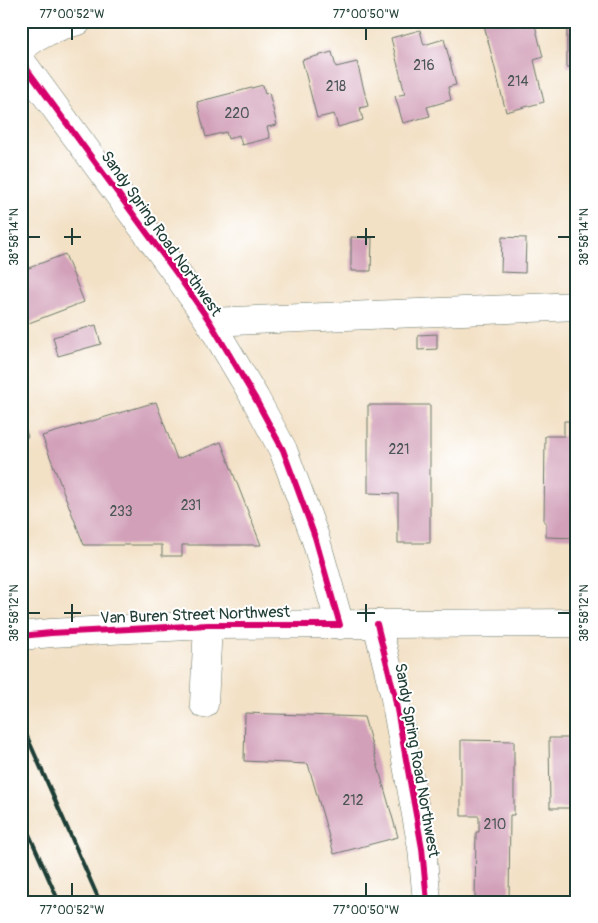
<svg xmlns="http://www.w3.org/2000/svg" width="598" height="923" viewBox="0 0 598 923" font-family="Pangolin,sans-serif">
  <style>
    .building { fill: #d2a0b9 }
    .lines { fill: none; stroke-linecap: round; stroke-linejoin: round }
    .minor-casing { stroke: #697667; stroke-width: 29 }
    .minor { stroke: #fff; stroke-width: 28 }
    .rail { stroke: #1f3d34; stroke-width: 4 }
    .cycleway-casing { stroke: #fff; stroke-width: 9 }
    .cycleway { stroke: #d6006c; stroke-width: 6 }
    .ticks { fill: none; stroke: #1f3d34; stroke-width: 2 }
    .labels { text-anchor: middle; stroke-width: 4; stroke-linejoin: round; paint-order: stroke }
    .number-label { font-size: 14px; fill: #4c5655 }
    .street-label { font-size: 16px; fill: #1f3d34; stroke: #fff }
    .neatline { fill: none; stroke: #1f3d34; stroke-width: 2 }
    .ticks-label { font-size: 12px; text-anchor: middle; fill: #1f3d34 }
  </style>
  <rect width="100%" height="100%" fill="#fff"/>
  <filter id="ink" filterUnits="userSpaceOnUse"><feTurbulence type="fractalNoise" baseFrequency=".02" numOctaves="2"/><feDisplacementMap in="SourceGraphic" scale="10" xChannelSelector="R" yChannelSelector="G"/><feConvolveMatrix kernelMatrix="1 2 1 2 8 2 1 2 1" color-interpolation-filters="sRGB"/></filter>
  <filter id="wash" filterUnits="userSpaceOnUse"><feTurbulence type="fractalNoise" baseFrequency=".0096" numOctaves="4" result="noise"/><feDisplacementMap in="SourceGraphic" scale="20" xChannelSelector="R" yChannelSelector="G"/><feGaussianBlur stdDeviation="1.12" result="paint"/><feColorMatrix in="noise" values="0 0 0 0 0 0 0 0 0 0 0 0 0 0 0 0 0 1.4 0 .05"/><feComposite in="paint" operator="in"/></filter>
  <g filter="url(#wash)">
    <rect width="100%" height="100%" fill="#f3e1c6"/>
    <g id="blocks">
      <!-- building -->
      <g class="building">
        <path d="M 483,21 L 515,21 L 515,24 L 527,21 L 534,21 L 543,57 L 534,60 L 544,102 L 506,112 Z"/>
        <rect x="567" y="21" width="10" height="46"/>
        <path d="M 420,30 L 424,45 L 444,39 L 456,85 L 448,87 L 451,100 L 427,107 L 430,116 L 403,123 L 395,96 L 405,94 L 391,38 Z"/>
        <path d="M 332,52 L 336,67 L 357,62 L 368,106 L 360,108 L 363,120 L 338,127 L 334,114 L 317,118 L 302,60 Z"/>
        <path d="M 263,85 L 265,94 L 269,93 L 277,125 L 267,127 L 270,138 L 242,145 L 239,135 L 228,139 L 226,132 L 206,137 L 197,102 Z"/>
        <path d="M 351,237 L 372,238 L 371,271 L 351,271 Z"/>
        <path d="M 502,237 L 526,238 L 525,273 L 501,272 Z"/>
        <path d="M 574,251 L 577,252 L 577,273 L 572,273 Z"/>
        <path d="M 65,254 L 84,302 L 21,326 L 21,271 Z"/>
        <path d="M 96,325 L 101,344 L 58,356 L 53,337 Z"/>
        <path d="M 437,334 L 437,349 L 418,350 L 418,335 Z"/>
        <path d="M 156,402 L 177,459 L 221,442 L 261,545 L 182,545 L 182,556 L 162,556 L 162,545 L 84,545 L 42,436 Z"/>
        <path d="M 368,405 L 430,405 L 430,543 L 398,543 L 398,494 L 368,493 Z"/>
        <path d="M 23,421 L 28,437 L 21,439 L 21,422 Z"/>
        <path d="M 564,421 L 577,421 L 577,538 L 546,537 L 546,522 L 544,522 L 545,436 L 564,436 Z"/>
        <path d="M 245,713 L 364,717 L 398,837 L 334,854 L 308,764 L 244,761 Z"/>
        <path d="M 549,738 L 577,738 L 577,808 L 550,808 Z"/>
        <path d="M 461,740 L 514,741 L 514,815 L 510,815 L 509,902 L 475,902 L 476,832 L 479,832 L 479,816 L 461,816 Z"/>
      </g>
    </g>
  </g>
  <g filter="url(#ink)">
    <use href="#blocks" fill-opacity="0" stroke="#697667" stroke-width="1"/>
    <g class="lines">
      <!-- minor casing -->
      <g class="minor-casing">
        <g id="minor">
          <path d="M 21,48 C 37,35 58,26 78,21"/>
          <path d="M 21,61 L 177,274 L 210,322 L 255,398 L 283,450 L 296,485 L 315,537 L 340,625"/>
          <path d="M 210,322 L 577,306"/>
          <path d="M 377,624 L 394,693 L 422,848 L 427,902"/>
          <path d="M 21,636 L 51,633 L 208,625 L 577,623"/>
          <path d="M 204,704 L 208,625"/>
        </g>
      </g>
      <!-- minor -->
      <use href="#minor" class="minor"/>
      <!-- rail -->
      <g class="rail">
        <path d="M 21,723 L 100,902"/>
        <path d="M 21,816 L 59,902"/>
        <path d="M 21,881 L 30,902"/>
      </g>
      <!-- cycleway casing -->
      <g class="cycleway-casing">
        <g id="cycleway">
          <path d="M 21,61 L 177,274 L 210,322 L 255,398 L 283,450 L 296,485 L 315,537 L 340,625 L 208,625 L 51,633 L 21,636"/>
          <path d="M 377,624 L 394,693 L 422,848 L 427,902"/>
        </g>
      </g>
      <!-- cycleway -->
      <use href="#cycleway" class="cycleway"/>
    </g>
  </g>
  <!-- ticks -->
  <path class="ticks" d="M 72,28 L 72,40M 366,28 L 366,40M 72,228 L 72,245M 366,228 L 366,245M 28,237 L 40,237M 64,237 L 81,237M 357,237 L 375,237M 558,237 L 570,237M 72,604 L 72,622M 366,604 L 366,622M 28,613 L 40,613M 64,613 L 81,613M 357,613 L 375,613M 558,613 L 570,613M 72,883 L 72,896M 366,883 L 366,896"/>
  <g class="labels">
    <!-- number labels -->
    <g class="number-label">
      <text x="424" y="70">216</text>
      <text x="518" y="86">214</text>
      <text x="336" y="91">218</text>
      <text x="237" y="118">220</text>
      <text x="399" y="454">221</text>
      <text x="191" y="510">231</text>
      <text x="121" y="516">233</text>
      <text x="353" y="805">212</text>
      <text x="495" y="829">210</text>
    </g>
    <!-- street labels -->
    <g class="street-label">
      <text transform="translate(162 233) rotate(55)" y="6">Sandy Spring Road Northwest</text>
      <text transform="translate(195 614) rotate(-2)" y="6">Van Buren Street Northwest</text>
      <text transform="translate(418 760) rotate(80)" y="6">Sandy Spring Road Northwest</text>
    </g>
  </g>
  <!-- margin -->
  <rect width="598" height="923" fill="none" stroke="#fff" stroke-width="55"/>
  <rect x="28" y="28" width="542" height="868" class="neatline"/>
  <g class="ticks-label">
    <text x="72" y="18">77°00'52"W</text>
    <text x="366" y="18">77°00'50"W</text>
    <text transform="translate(14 237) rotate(-90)" y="4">38°58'14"N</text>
    <text transform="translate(584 237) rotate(-90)" y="4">38°58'14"N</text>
    <text transform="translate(14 613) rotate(-90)" y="4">38°58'12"N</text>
    <text transform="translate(584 613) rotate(-90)" y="4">38°58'12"N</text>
    <text x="72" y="914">77°00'52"W</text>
    <text x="366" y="914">77°00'50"W</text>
  </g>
</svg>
